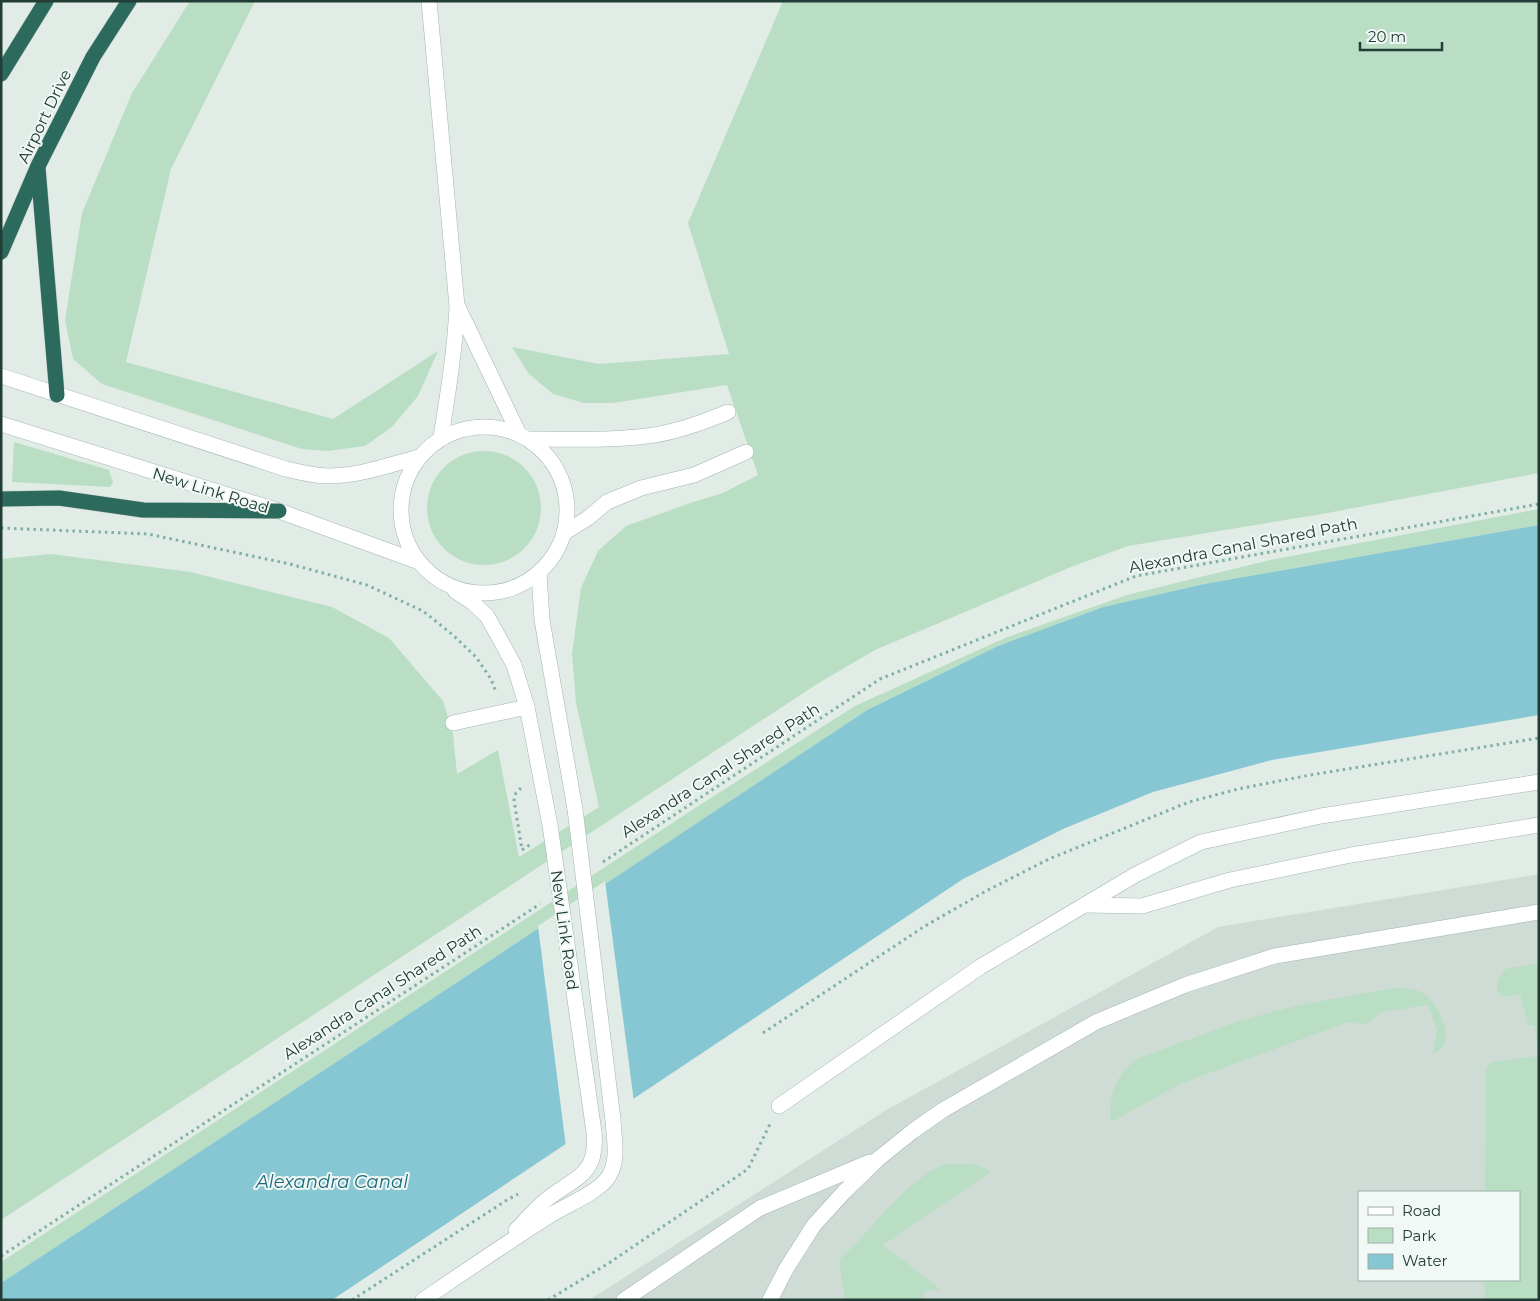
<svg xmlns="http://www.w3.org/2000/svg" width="1540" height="1301" viewBox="0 0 1540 1301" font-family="Montserrat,sans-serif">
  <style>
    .built { fill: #cfdcd6; fill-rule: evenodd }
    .green { fill: #b9dec3 }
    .water { fill: #87c7d3 }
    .pier { fill: #e1ece7 }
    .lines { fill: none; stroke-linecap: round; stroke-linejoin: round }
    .minor-casing { stroke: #a4b4ae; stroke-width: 16 }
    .highway-casing { stroke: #c1c9c6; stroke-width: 16 }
    .path { stroke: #80b0a1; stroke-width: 3; stroke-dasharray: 2.5 4; stroke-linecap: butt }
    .minor { stroke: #fff; stroke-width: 15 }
    .highway { stroke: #2c6a5d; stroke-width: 15 }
    .minor-bridge-casing { stroke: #a4b4ae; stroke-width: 16; stroke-linecap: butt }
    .minor-bridge { stroke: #fff; stroke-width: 15 }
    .labels { text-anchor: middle; stroke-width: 4; stroke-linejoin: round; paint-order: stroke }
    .street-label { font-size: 16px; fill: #213d35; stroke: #f1f8f5 }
    .water-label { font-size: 18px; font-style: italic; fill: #196a7a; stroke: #f1f8f5 }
  </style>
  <rect width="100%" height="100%" fill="#e1ece7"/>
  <!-- built -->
  <path class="built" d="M 1539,874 L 1539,1300 L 589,1300 L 888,1109 L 1218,927 ZM 1359,1192 L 1519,1192 L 1519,1280 L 1359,1280 Z"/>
  <!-- green -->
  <g class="green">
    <path d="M 190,1 L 255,1 L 171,169 L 126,362 L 333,419 L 438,351 L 418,396 L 392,427 L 365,446 L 327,451 L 302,449 L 102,384 L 73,359 L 65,320 L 82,213 L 132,93 Z"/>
    <path d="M 783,1 L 1539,1 L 1539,473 L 1322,514 L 1128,546 L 1071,567 L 875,650 L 817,684 L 1,1220 L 1,559 L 51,554 L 190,572 L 332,607 L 389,638 L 443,701 L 453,734 L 457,774 L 498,750 L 519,857 L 599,807 L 576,703 L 572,654 L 581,588 L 598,551 L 626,526 L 690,503 L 723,493 L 758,475 L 727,385 L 613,403 L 584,403 L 553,394 L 529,374 L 512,347 L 599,364 L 729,354 L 688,223 Z"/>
    <path d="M 14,442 L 109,470 L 113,482 L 110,487 L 12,482 Z"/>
    <circle cx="484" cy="508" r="57"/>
    <path d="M 1539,509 L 1539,525 L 1204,584 L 1103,607 L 998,646 L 867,710 L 459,981 L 1,1283 L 1,1262 L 706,801 L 855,706 L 1005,638 L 1127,595 L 1270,560 Z"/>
    <path d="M 1539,963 L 1539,1300 L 1485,1300 L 1484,1280 L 1519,1280 L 1519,1192 L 1485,1192 L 1486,1069 L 1492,1062 L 1538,1056 L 1535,1026 L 1528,1025 L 1520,994 L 1503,997 L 1497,991 L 1498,980 L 1505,969 Z"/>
    <path d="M 1394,988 C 1403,988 1412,988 1421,992 C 1436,1000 1453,1031 1442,1047 C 1439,1050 1435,1053 1433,1055 L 1437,1030 L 1428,1005 L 1382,1012 L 1366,1025 L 1348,1022 L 1180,1084 L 1111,1122 C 1108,1097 1116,1072 1139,1058 L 1239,1021 L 1299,1005 Z"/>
    <path d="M 946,1164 L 973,1164 L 992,1171 L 883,1245 L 940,1289 L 923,1292 L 924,1300 L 845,1300 L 839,1260 C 846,1253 854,1246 861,1238 C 883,1214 915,1174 946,1164 Z"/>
  </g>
  <!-- water -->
  <path class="water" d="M 1539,525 L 1539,715 L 1272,760 L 1153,792 L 1063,829 L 963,879 L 332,1300 L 1,1300 L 1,1283 L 459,981 L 867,710 L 998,646 L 1103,607 L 1204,584 Z"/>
  <!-- pier -->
  <path class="pier" d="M 605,881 L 634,1102 L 566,1147 L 538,926 Z"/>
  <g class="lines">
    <!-- minor casing -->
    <g class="minor-casing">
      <g id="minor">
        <path d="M 429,1 L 457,306 C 455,350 448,393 441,437"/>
        <path d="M 458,307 L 519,434"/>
        <path d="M 1,376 L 286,469 C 299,472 314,476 328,476 C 359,476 389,465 419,457"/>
        <path d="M 1,424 L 279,511 L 419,562"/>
        <circle cx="484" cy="510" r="83"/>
        <path d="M 531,439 C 572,439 613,441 654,435 C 680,431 704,422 728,412"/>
        <path d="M 564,533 L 588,518 L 607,502 L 641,488 L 694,475 L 746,452"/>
        <path d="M 539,573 L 542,620 L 575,809"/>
        <path d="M 455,591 L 472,602 L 487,616 L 514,665 L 527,707 L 550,825"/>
        <path d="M 453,723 L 527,707"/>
        <path d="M 1085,905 L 1142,906 L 1230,880 L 1351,855 L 1539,825"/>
        <path d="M 779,1106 L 980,967 L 1135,875 L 1201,842 L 1321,816 L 1539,782"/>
        <path d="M 516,1230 C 526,1220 535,1209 546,1200 C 575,1177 598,1176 594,1132"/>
        <path d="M 423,1300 C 464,1272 505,1244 546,1218 C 563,1206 599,1193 609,1176 C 619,1159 614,1139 613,1120"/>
        <path d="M 624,1300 L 760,1208 L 870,1162"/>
        <path d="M 770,1300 L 786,1269 L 814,1225 L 844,1192 L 878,1159 L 913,1131 L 943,1110 L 1096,1022 L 1185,985 L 1275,956 L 1539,912"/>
      </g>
    </g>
    <!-- highway casing -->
    <g class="highway-casing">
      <g id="highway">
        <path d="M 1,74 L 46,1"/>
        <path d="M 38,168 L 57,395"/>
        <path d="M 1,252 L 38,166 L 93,57 L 129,1"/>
        <path d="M 1,499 L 59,498 L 143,510 L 279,511"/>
      </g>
    </g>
    <!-- path -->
    <g class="path">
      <path d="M 1,528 L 148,534 L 290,564 L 367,585 L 423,611 L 453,635 L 476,657 L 491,679 L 496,692"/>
      <path d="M 521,788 L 516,793 L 514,800 L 522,850 L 531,844"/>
      <path d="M 603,862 L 880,679 L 1136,576 L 1539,504"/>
      <path d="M 763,1033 L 925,926 L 986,891 L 1049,859 L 1189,802 L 1238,789 L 1310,775 L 1539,738"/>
      <path d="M 1,1256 L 540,904"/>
      <path d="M 352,1300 L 507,1200 L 518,1194"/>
      <path d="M 548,1300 L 609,1263 L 748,1169 L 770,1124"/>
    </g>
    <!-- minor -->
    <use href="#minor" class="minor"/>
    <!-- highway -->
    <use href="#highway" class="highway"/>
    <!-- minor-bridge casing -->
    <g class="minor-bridge-casing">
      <g id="minor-bridge">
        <path d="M 575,809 L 613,1120"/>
        <path d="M 550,825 L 594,1132"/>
      </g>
    </g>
    <!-- minor-bridge -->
    <use href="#minor-bridge" class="minor-bridge"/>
  </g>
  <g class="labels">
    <!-- street labels -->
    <g class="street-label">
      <text transform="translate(44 116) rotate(-64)" y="6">Airport Drive</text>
      <text transform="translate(211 490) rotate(17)" y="6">New Link Road</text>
      <text transform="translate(1243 545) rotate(-11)" y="6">Alexandra Canal Shared Path</text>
      <text transform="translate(720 770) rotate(-33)" y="6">Alexandra Canal Shared Path</text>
      <text transform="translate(565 930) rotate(82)" y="6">New Link Road</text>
      <text transform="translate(382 992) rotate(-33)" y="6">Alexandra Canal Shared Path</text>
    </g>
    <!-- water labels -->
    <g class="water-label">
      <text x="332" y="1188">Alexandra Canal</text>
    </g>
  </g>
  <!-- border -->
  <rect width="1540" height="1301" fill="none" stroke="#213d35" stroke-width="5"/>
  <!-- legend -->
  <rect x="1358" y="1191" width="162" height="90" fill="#f1f8f5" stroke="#9eada8"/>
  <rect x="1368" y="1207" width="25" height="8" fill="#ffffff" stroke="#9eada8"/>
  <text x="1402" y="1216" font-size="15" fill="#213d35">Road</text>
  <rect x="1368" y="1228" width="25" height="15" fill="#b9dec3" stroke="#9eada8"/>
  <text x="1402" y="1241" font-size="15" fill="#213d35">Park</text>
  <rect x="1368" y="1254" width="25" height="15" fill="#87c7d3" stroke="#9eada8"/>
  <text x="1402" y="1266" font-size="15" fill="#213d35">Water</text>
  <!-- scale -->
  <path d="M1360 42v8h82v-8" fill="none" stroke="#213d35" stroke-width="2.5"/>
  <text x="1368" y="42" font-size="15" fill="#213d35" stroke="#f1f8f5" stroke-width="4" paint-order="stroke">20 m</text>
</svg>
